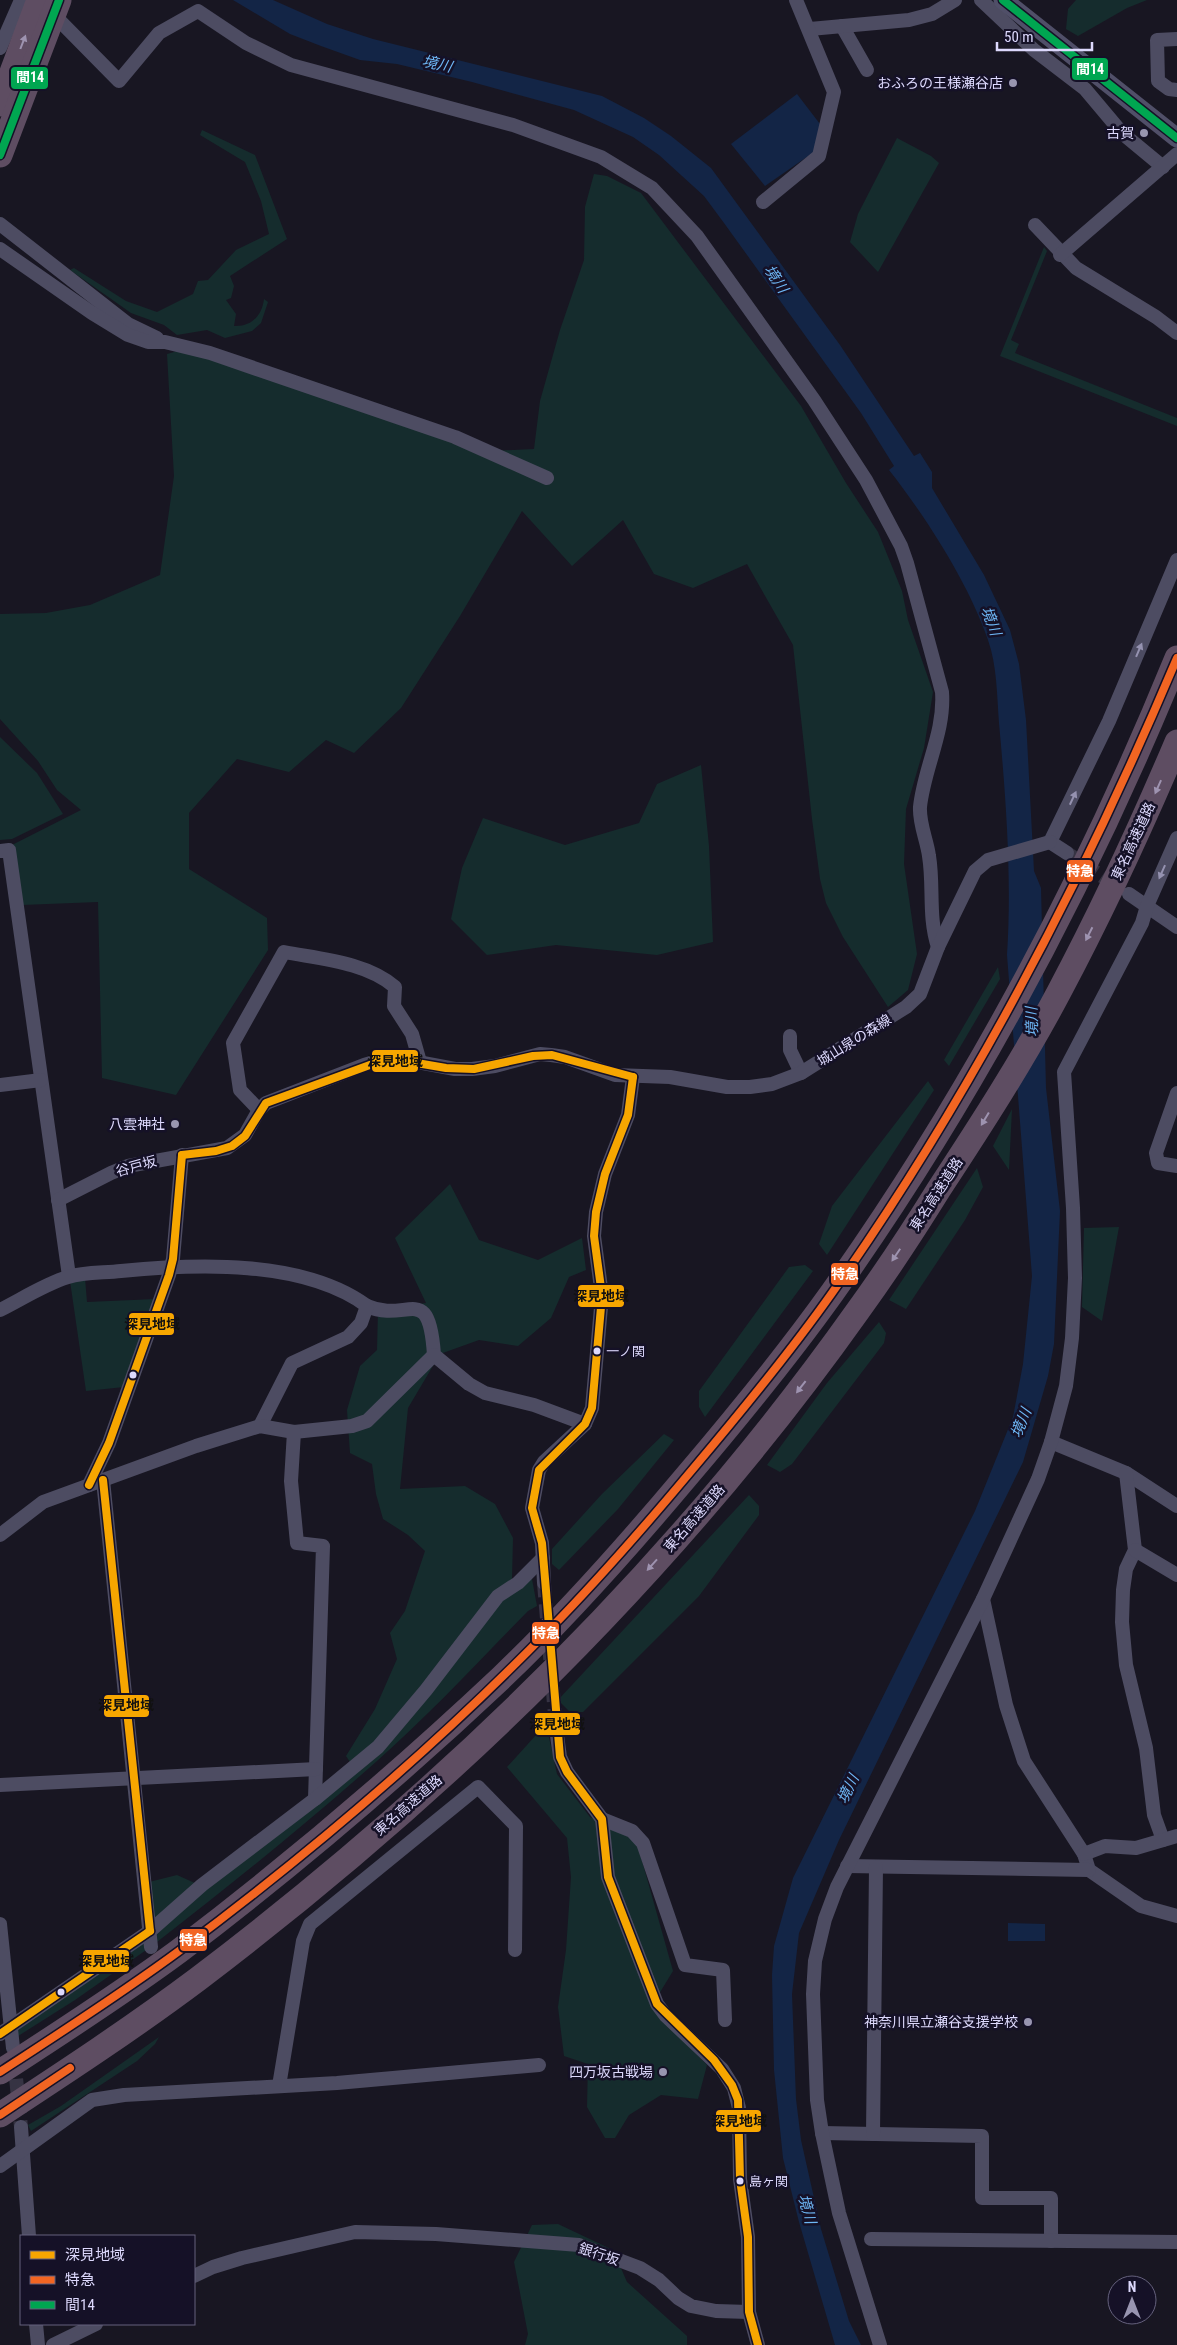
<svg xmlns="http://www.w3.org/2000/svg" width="1177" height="2345" viewBox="0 0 1177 2345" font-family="'Roboto Condensed','Noto Sans JP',sans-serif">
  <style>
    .green { fill: #152c2d }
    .water { fill: #132546 }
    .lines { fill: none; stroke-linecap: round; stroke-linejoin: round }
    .street-tunnel { stroke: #363343; stroke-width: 14; stroke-dasharray: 14 7; stroke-linecap: butt }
    .street { stroke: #4d4c62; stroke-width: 14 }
    .secondary { stroke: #504f68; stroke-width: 19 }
    .highway { stroke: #5e4d62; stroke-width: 25 }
    .bus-1-casing { stroke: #151127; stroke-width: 11 }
    .bus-2-casing { stroke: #151127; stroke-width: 11 }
    .bus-3-casing { stroke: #151127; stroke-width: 11 }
    .bus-1 { stroke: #f7a600; stroke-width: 8 }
    .bus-2 { stroke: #f26522; stroke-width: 8 }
    .bus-3 { stroke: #00a651; stroke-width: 8 }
    .oneway { fill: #9e93b0 }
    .oneway2 { fill: #9592b0 }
    .poi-dot { fill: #9895b0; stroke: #151127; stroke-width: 2 }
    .bus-dot { fill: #ddd9fd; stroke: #151127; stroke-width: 2 }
    .labels { text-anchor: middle; stroke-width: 5; stroke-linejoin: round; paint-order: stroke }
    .bus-label { font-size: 13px; fill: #ddd9fd; stroke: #151127; text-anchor: start }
    .poi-label { font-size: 14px; fill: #ddd9fd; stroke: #151127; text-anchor: end }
    .street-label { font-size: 14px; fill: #ddd9fd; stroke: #151127 }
    .water-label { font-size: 15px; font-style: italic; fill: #6eb7f6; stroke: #151127 }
    .line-badge { stroke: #151127; stroke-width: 2 }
    .badge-label { font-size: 14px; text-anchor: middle; font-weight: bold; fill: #fff }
    .pale-badge-label { font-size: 14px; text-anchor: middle; font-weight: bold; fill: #111 }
  </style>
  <rect width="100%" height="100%" fill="#181622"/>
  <!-- green -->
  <g class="green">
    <path d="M 1076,0 L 1147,0 L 1127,8 L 1078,36 L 1066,29 L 1068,9 Z"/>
    <path d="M 202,130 L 255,155 L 287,239 L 230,276 L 234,286 L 231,298 L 226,300 L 236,314 L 234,326 C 251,327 262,316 264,299 L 268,302 L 261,323 L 252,331 L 225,338 L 207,330 L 177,335 L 164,325 L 131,313 L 70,270 L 74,268 L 126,301 L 157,312 L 193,294 L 198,281 L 208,280 L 236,250 L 269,234 L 261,201 L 245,162 L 200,135 Z"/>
    <path d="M 897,138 L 931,156 L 939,163 L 878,272 L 850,242 L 858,214 Z"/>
    <path d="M 594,174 L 607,176 L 641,193 L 801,406 L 846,483 L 878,532 L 902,591 L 908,620 L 933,692 L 924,748 L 906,809 L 904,864 L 917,954 L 908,990 L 888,1007 L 843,937 L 826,903 L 820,879 L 812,819 L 793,645 L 747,564 L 693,588 L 654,574 L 623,520 L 572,566 L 522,511 L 460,616 L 401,708 L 354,753 L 326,740 L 289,772 L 237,759 L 189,813 L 189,869 L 267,918 L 268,950 L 176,1095 L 102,1078 L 98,902 L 22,905 L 10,846 L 81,810 L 57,790 L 38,761 L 0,719 L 0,614 L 46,613 L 90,605 L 160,575 L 174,476 L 167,354 L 192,347 L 490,451 L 534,449 L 540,401 L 560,330 L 584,260 L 585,207 Z"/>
    <path d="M 1044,247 L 1047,251 L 1011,340 L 1019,344 L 1015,353 L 1177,418 L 1177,426 L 1000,356 Z"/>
    <path d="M 0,737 L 37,773 L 63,814 L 12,839 L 0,840 Z"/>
    <path d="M 701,765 L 709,846 L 713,942 L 657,955 L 556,945 L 487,955 L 451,919 L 462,868 L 483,818 L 565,845 L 639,823 L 657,784 Z"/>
    <path d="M 998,967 L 1000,979 L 949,1066 L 944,1060 Z"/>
    <path d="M 928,1081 L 934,1090 L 827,1255 L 819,1244 L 832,1206 Z"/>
    <path d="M 1012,1109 L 1009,1170 L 993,1146 Z"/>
    <path d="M 977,1168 L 983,1187 L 965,1220 L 906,1309 L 889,1300 Z"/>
    <path d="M 450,1184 L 479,1240 L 538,1260 L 582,1238 L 586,1270 L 569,1277 L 551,1318 L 518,1346 L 479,1340 L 440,1354 L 408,1408 L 400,1489 L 465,1486 L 495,1504 L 513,1538 L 512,1579 L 518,1583 L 532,1579 L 537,1606 L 528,1611 C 478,1662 430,1714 377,1761 C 306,1824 232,1884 157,1942 L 156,1927 L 385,1748 L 453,1652 L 420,1687 L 378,1747 L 350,1762 L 346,1756 L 375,1709 L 397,1659 L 390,1633 L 405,1611 L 425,1551 L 408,1535 L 383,1519 L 376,1494 L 372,1464 L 350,1453 L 347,1410 L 360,1366 L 377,1350 L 378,1310 L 426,1303 L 395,1238 Z"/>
    <path d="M 1119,1227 L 1102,1321 L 1082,1307 L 1084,1228 Z"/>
    <path d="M 805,1265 L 813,1271 L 705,1417 L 699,1407 L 699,1391 L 789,1267 Z"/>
    <path d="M 85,1278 L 87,1302 L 156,1299 L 124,1387 L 86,1391 L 70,1281 Z"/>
    <path d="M 879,1322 L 886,1333 L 884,1343 L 792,1464 L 780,1472 L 767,1465 L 827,1383 Z"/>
    <path d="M 664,1434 L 674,1440 L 618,1509 L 559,1570 L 552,1564 L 552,1549 L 602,1494 Z"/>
    <path d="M 749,1495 L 759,1506 L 759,1515 L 699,1596 L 583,1712 L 570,1712 L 558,1700 Z"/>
    <path d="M 546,1724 L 557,1774 L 590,1817 L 623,1833 L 637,1843 L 673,1971 L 651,2007 L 707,2065 L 698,2099 L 661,2095 L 629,2115 L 615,2138 L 605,2138 L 587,2107 L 588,2064 L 564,2056 L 558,2007 L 566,1950 L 571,1877 L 567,1838 L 507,1767 Z"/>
    <path d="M 177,1875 L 197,1884 L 150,1931 L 149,1882 Z"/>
    <path d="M 146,1936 L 149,1948 L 75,2000 L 15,2038 L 18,2026 Z"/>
    <path d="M 159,2037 L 155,2044 L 137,2061 L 31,2131 L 28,2125 L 61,2106 Z"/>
    <path d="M 558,2224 L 613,2250 L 627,2282 L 687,2336 L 687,2345 L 525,2345 L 528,2334 L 514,2262 L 532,2225 Z"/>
  </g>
  <!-- water -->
  <g class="water">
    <path d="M 233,0 L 273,0 L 327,24 L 373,39 L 602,96 L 644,118 L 671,136 L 711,168 L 840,345 L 914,456 L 920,453 L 932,472 L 932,488 L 984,575 L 1010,630 L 1019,664 L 1026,720 L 1034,871 L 1041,888 L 1046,1088 L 1060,1211 L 1054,1344 L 1048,1376 L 1023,1462 L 839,1840 L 799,1933 L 792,1994 L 796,2099 L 801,2140 L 821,2229 L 849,2321 L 861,2345 L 835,2345 L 799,2222 L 783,2158 L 774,2070 L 772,1975 L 774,1946 L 793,1878 L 975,1511 L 1013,1417 L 1023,1364 L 1032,1276 L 1007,955 C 1012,878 1006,799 999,723 C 997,696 997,665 988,640 C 969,584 926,517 889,470 L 894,466 L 861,413 L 724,223 L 704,196 L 659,155 L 633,137 L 574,110 L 472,82 L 397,64 L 360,60 L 321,46 L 290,34 Z"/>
    <path d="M 797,94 L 820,124 L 814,152 L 765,186 L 731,144 Z"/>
    <path d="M 1008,1923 L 1045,1924 L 1045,1941 L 1008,1941 Z"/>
  </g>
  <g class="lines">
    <!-- street-tunnel -->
    <g class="street-tunnel">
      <path d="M 1067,853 L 1118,887"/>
      <path d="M 544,1583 L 556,1728"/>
      <path d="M 14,2058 L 21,2127"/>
    </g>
    <!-- street -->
    <g class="street">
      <path d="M 981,0 L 1034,50 L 1085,89 L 1122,133 L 1163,167"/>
      <path d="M 53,14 L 119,81 L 159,33 L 198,11 L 246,43 L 291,65 L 513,125 L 601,157 L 652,188 L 697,236 L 814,400 L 866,480 L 901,546 L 907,563 L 942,692 C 945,732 924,768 920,807 C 919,824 927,840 929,856 C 934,886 928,917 938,947"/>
      <path d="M 842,26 L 867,70"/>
      <path d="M 810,29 L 909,20 L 932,14 L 955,0"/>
      <path d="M 1177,39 L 1157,40 L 1158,81 L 1169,89 L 1177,90"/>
      <path d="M 0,48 L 21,0"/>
      <path d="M 763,202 L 819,156 L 834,92 L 796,0"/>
      <path d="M 0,224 L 128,324 L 157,338"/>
      <path d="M 1035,225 L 1076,268 L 1156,317 L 1177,333"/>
      <path d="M 0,249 L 92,313 L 128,335 L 148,342 L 165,342 L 210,353 L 455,437 L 547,478"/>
      <path d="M 1060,255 L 1177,154"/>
      <path d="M 1050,842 L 1109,721 L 1177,560"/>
      <path d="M 1050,842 L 1067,853"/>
      <path d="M 0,851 L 9,850 L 69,1276"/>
      <path d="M 1129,894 L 1177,927"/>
      <path d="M 790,1036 L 790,1050 L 801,1073"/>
      <path d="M 0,1085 L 41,1080"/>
      <path d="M 1177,1093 L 1156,1153 L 1158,1163 L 1177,1166"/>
      <path d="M 259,1110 L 240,1090 L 233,1043 L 284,952 C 320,959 366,962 395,987 L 394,1006 L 412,1034 L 420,1062"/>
      <path d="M 58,1200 L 111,1173 L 128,1166 L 227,1148 L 245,1135 L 259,1110 L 266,1103 L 364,1065 L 381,1060 L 407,1060 L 455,1069 L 472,1069 L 495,1066 L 540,1054 L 551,1055 L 565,1057 L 615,1075 L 670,1077 L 727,1087 L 750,1087 L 772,1084 L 801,1073 L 906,1007 L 920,994 L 938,947 L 975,871 L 988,860 L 1050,842"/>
      <path d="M 367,1306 C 408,1324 429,1280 434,1355 L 469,1384 L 485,1393 L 534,1405 L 585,1424"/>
      <path d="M 0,1310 C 22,1299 45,1284 68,1277 C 84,1272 104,1273 121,1271 C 195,1264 303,1259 367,1306 L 361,1323 L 348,1337 L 292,1363 L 260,1426"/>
      <path d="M 294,1432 L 352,1426 L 367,1421 L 434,1355"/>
      <path d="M 1051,1442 L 1126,1473 L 1177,1506"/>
      <path d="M 1126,1473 L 1135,1550 L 1126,1569 L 1123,1590 L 1122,1622 L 1126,1665 L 1146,1748 L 1154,1815 L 1163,1840"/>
      <path d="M 103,1480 L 151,1947"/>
      <path d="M 89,1485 L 109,1443 L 169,1275 L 173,1259 L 182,1155"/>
      <path d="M 0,1535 L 43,1502 L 196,1446 L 260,1426 L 294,1432 L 291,1481 L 297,1543 L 323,1546 L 315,1799"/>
      <path d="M 1135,1550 L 1177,1575"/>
      <path d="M 544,1583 L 542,1543 L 532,1508 L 539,1470 L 544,1462 L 585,1424 L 592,1408 L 601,1307 L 601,1288 L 594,1236 L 596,1212 L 605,1174 L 628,1115 L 633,1077"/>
      <path d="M 983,1599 L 1006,1705 L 1024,1761 L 1084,1854 L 1089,1870 L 1141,1906 L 1177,1916"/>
      <path d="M 556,1728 L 560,1757 L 567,1772 L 602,1819 L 608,1877 L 657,2004 L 666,2016 L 722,2069 L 734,2088 L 739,2108 L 740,2179 L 748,2237 L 749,2312 L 758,2345"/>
      <path d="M 0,1785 L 316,1769"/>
      <path d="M 602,1819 L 632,1831 L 643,1843 L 685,1965 L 723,1970 L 725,2020"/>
      <path d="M 1084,1854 L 1105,1846 L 1136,1848 L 1177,1836"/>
      <path d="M 847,1866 L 1089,1870"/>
      <path d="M 0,1924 L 13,2048"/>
      <path d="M 0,2034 L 150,1931 L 202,1885 L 315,1799 L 378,1747 L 426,1690 L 498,1596 L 518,1583 L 543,1558"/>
      <path d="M 279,2086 L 303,1941 L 310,1924 L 478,1787 L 516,1826 L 515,1950"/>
      <path d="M 21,2127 L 29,2236"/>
      <path d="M 822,2133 L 982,2136 L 982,2198 L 1051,2198 L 1051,2241"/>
      <path d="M 873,2134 L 876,1867"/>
      <path d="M 0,2166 L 92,2100 L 124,2095 L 337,2083 L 539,2065"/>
      <path d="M 871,2239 L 1177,2242"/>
      <path d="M 194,2276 L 213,2267 L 242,2258 L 355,2232 L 436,2234 L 579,2245 L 640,2268 L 659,2280 L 678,2298 L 691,2306 L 716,2311 L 749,2312"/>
      <path d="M 36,2324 L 38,2345"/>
      <path d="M 53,2345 L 96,2324"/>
      <path d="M 880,2345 L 839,2213 L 822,2133 L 817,2100 L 813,1994 L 815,1961 L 825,1919 L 837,1887 L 983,1599 L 1038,1479 L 1051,1442 L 1066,1386 L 1072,1338 L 1075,1278 L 1073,1208 L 1064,1072 L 1142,923 L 1147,906 L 1177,838"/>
    </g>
    <!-- secondary -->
    <path class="secondary" d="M 1003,0 L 1177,138"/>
    <!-- highway -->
    <g class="highway">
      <path d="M 0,104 L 39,0"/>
      <path d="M 0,155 L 59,0"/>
      <path d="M 0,2072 C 60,2033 121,1994 179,1951 C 291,1866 399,1774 502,1677 C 567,1615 628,1546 686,1477 C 737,1417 787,1356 832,1293 C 972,1096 1086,881 1177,658"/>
      <path d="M 0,2115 C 67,2071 134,2027 198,1979 C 447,1790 676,1567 857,1312 C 886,1272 913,1231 939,1189 C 981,1125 1023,1060 1059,992 C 1102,911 1141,827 1177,742"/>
    </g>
    <!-- bus-1 casing -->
    <g class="bus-1-casing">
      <g id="bus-1">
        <path d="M 633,1077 L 628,1115 L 605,1174 L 596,1212 L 594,1236 L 601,1288 L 601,1307 L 592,1408 L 585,1424 L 539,1470 L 532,1508 L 542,1543 L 560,1757 L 567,1772 L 602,1819 L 608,1877 L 657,2004 L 714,2060 L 732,2085 L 738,2100 L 740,2179 L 748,2237 L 749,2312 L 758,2345"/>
        <path d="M 182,1155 L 216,1151 L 232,1146 L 245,1136 L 266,1103 L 378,1062 L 405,1061 L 446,1068 L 474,1069 L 533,1056 L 552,1055 L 633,1077"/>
        <path d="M 103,1480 L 150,1931"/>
        <path d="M 89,1485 L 109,1443 L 169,1275 L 173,1259 L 182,1155"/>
        <path d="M 0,2034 L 150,1931"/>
      </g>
    </g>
    <!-- bus-2 casing -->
    <g class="bus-2-casing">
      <g id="bus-2">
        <path d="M 0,2072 C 60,2033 121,1994 179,1951 C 309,1854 435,1747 548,1631 C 599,1579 646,1525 692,1470 C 741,1412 789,1354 832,1293 C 972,1095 1083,881 1177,658"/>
        <path d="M 0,2115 L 70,2068"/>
      </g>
    </g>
    <!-- bus-3 casing -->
    <g class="bus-3-casing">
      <g id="bus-3">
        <path d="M 1003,0 L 1177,138"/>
        <path d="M 0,155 L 59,0"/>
      </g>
    </g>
    <!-- bus-1 -->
    <use href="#bus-1" class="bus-1"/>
    <!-- bus-2 -->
    <use href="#bus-2" class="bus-2"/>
    <!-- bus-3 -->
    <use href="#bus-3" class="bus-3"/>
  </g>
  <!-- one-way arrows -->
  <defs><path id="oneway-solid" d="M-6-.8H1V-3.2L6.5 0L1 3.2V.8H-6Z" transform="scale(1.25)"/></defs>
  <g class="oneway">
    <use href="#oneway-solid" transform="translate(23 42) rotate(-69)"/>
    <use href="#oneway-solid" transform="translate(1158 787) rotate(114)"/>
    <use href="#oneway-solid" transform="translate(1089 934) rotate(117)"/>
    <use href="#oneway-solid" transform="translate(985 1119) rotate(121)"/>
    <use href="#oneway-solid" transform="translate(896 1255) rotate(124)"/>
    <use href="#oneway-solid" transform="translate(801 1387) rotate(128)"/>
    <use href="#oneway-solid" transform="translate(652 1565) rotate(132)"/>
  </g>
  <g class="oneway2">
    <use href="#oneway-solid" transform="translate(1139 650) rotate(-67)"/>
    <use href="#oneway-solid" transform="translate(1073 798) rotate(-65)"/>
    <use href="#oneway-solid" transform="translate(1162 872) rotate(114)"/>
  </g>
  <!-- markers -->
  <g class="poi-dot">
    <circle cx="1013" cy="83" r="5"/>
    <circle cx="1144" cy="133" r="5"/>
    <circle cx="175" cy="1124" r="5"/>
    <circle cx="1028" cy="2022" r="5"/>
    <circle cx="663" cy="2072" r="5"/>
  </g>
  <g class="bus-dot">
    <circle cx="597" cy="1351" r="4.5"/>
    <circle cx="133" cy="1375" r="4.5"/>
    <circle cx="61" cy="1992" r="4.5"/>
    <circle cx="740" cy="2181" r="4.5"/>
  </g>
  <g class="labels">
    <!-- bus labels -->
    <g class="bus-label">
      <text x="606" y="1356">一ノ関</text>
      <text x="749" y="2186">島ヶ関</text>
    </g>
    <!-- poi labels -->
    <g class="poi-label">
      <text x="1003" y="88">おふろの王様瀬谷店</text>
      <text x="1134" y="138">古賀</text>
      <text x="165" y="1129">八雲神社</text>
      <text x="1018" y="2027">神奈川県立瀬谷支援学校</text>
      <text x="653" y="2077">四万坂古戦場</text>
    </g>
    <!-- street labels -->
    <g class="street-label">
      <text transform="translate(1133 841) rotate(-65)" y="5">東名高速道路</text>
      <text transform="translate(854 1040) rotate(-32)" y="5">城山泉の森線</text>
      <text transform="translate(136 1166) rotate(-16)" y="5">谷戸坂</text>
      <text transform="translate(936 1194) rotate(-57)" y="5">東名高速道路</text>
      <text transform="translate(694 1518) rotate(-49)" y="5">東名高速道路</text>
      <text transform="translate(408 1805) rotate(-41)" y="5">東名高速道路</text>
      <text transform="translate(599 2254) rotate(18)" y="5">銀行坂</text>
    </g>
    <!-- water labels -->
    <g class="water-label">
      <text transform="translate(437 64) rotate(13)" y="5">境川</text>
      <text transform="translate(776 279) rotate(56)" y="5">境川</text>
      <text transform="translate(991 621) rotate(69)" y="5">境川</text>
      <text transform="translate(1032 1022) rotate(-92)" y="5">境川</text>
      <text transform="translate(1021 1423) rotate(-68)" y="5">境川</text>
      <text transform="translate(848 1789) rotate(-64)" y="5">境川</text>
      <text transform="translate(807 2209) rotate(75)" y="5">境川</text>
    </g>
  </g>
  <g class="line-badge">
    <rect x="1071" y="57" width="38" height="24" rx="5" fill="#00a651"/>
    <rect x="10" y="66" width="39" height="24" rx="5" fill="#00a651"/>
    <rect x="1066" y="859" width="28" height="24" rx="5" fill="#f26522"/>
    <rect x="371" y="1049" width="48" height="24" rx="5" fill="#f7a600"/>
    <rect x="830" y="1262" width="29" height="24" rx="5" fill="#f26522"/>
    <rect x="577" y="1284" width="48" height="24" rx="5" fill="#f7a600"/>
    <rect x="128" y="1312" width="47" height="24" rx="5" fill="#f7a600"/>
    <rect x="531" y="1621" width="29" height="24" rx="5" fill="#f26522"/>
    <rect x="103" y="1694" width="47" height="24" rx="5" fill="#f7a600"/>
    <rect x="534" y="1712" width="47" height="24" rx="5" fill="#f7a600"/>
    <rect x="179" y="1928" width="29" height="24" rx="5" fill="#f26522"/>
    <rect x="82" y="1949" width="48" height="24" rx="5" fill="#f7a600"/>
    <rect x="715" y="2109" width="47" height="24" rx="5" fill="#f7a600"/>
  </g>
  <g class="badge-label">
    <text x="1090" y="74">間14</text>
    <text x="30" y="82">間14</text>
    <text x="1080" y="876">特急</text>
    <text x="845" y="1279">特急</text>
    <text x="546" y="1638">特急</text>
    <text x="193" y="1945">特急</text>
  </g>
  <g class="pale-badge-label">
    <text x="395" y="1066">深見地域</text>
    <text x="601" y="1301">深見地域</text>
    <text x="152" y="1329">深見地域</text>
    <text x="126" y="1710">深見地域</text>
    <text x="557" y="1729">深見地域</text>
    <text x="106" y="1966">深見地域</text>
    <text x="739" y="2126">深見地域</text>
  </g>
  <!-- legend -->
  <rect x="20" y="2235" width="175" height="90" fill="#151127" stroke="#65617d"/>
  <rect x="30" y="2251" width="25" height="8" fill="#f7a600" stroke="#65617d"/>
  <text x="65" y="2260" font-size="15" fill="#ddd9fd">深見地域</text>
  <rect x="30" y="2276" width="25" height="8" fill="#f26522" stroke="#65617d"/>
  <text x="65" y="2285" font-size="15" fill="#ddd9fd">特急</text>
  <rect x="30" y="2301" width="25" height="8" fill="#00a651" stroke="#65617d"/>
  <text x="65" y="2310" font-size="15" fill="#ddd9fd">間14</text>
  <!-- north arrow -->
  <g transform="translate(1132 2300)"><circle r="24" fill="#151127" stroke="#65617d"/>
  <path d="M0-4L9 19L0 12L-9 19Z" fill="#9895b0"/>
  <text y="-8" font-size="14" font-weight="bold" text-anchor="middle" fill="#ddd9fd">N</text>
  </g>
  <!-- scale -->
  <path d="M997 42v8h95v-8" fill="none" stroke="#ddd9fd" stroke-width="2.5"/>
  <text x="1004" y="42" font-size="15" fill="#ddd9fd" stroke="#151127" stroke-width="4" paint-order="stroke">50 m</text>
</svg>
